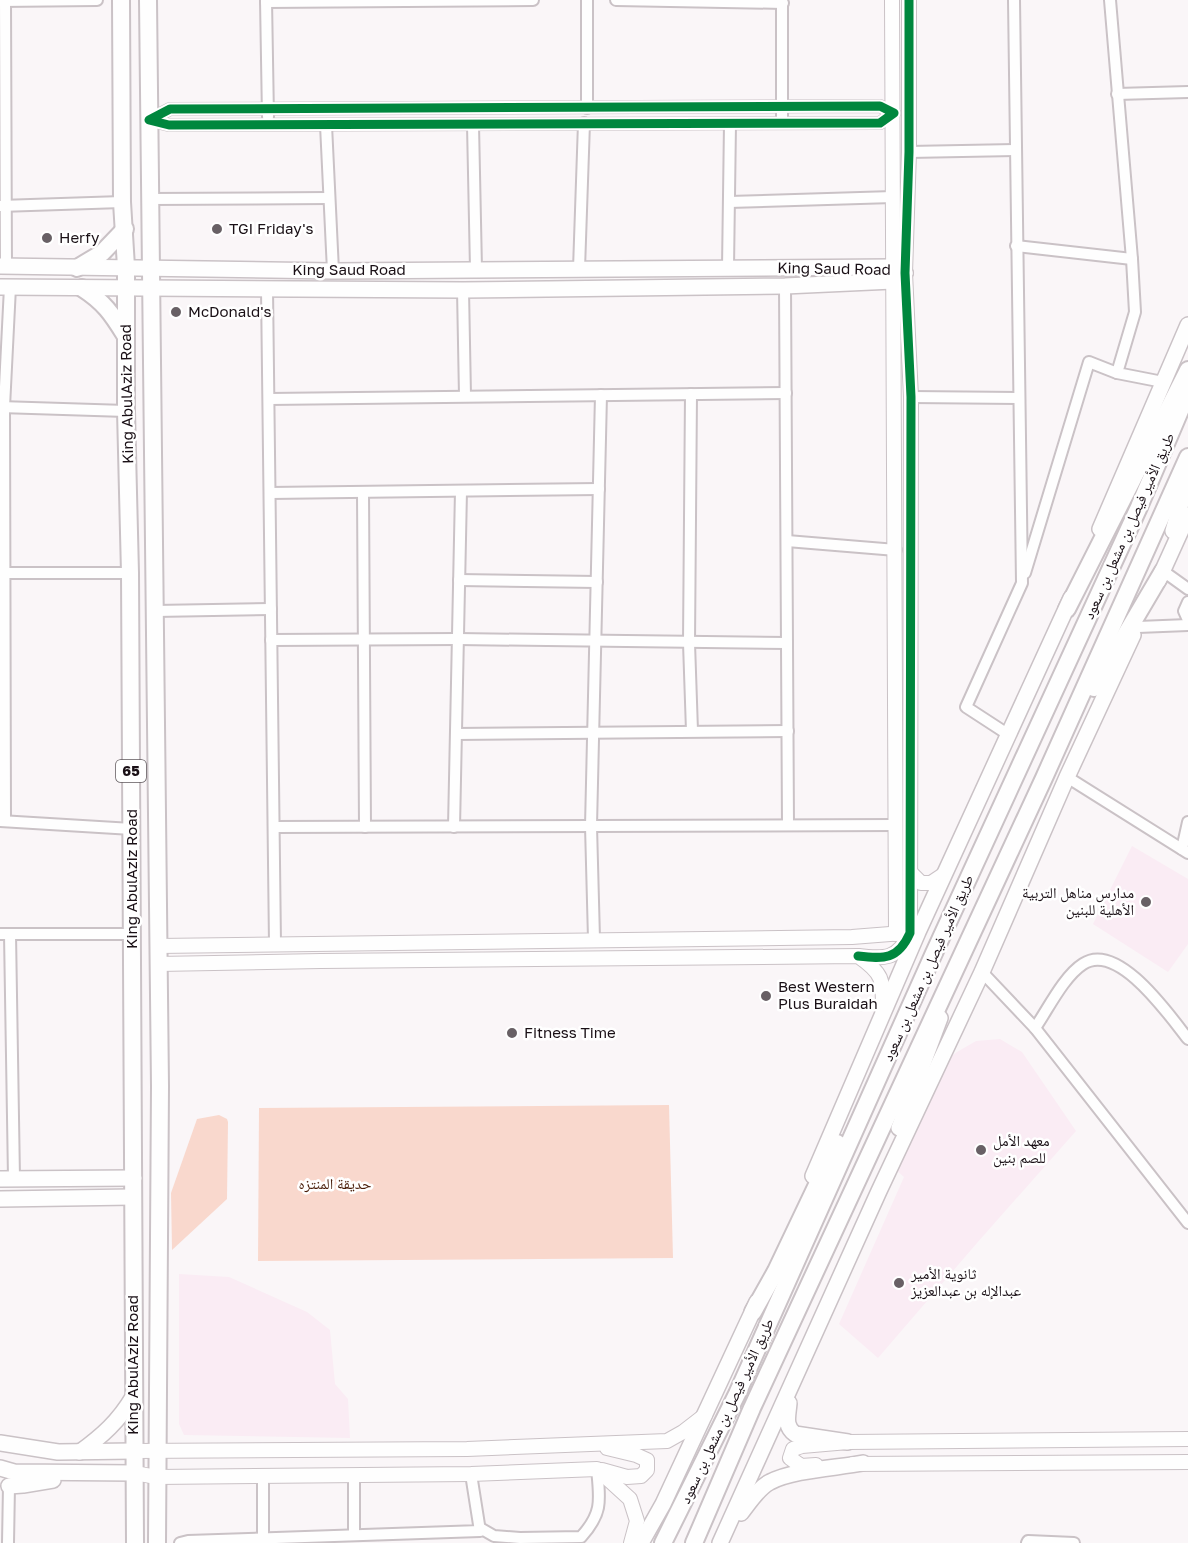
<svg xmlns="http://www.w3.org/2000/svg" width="1188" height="1543" viewBox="0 0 1188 1543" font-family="'Golos Text','Noto Naskh Arabic',sans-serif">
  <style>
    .built { fill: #faecf4 }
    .green { fill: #f9d8cd }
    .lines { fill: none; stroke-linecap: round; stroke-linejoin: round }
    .minor-casing { stroke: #cac2c6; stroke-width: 14 }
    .tertiary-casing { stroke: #cac2c6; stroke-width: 16 }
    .secondary-casing { stroke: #cac2c6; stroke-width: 18 }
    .primary-casing { stroke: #cac2c6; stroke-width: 20 }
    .trunk-casing { stroke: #cac2c6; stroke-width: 20 }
    .minor { stroke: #fefefe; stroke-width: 10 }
    .tertiary { stroke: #fefefe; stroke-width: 14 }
    .secondary { stroke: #fefefe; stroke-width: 15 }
    .primary { stroke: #fefefe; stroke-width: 16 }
    .trunk { stroke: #fefefe; stroke-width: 16 }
    .cycleway-casing { stroke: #fff; stroke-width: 13 }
    .cycleway { stroke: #00873e; stroke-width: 9 }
    .poi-dot { fill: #686065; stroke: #fff; stroke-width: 2 }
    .labels { text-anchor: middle; stroke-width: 5; stroke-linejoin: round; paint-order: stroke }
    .shield { fill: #fff; stroke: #5f585c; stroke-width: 1.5 }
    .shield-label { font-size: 14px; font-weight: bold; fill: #1a1016 }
    .poi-label { font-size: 15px; fill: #1a1016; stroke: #fff; text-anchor: start }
    .street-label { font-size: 15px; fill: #1a1016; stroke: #fff }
    .park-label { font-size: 15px; fill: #491c08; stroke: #fff }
  </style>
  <rect width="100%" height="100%" fill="#faf6f8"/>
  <!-- built -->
  <g class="built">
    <path d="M 1132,846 L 1188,879 L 1188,944 L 1168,972 L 1093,924 Z"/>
    <path d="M 1000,1039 L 1022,1052 L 1076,1131 L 977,1243 L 878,1358 L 839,1324 L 904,1177 L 895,1169 L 942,1064 L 957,1052 L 976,1041 Z"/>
    <path d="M 179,1274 L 229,1277 L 307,1312 L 330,1330 L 335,1384 L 348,1399 L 350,1438 L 184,1435 L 179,1424 Z"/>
  </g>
  <!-- green -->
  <g class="green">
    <path d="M 669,1105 L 673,1258 L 258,1261 L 259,1108 Z"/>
    <path d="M 219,1115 L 227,1119 L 228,1122 L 227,1199 L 172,1250 L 171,1193 L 197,1119 Z"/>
  </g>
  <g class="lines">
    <!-- minor casing -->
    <g class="minor-casing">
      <g id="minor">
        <path d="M 266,0 L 268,117"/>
        <path d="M 616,0 L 783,3"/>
        <path d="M 1110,0 L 1132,259 L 1135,312 L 1117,373 L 1163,382"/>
        <path d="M 0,1 L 97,0"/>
        <path d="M 5,1 L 6,267"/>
        <path d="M 266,2 L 533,0"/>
        <path d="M 1117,94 L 1188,92"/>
        <path d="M 880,106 L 894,113 L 880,123 C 643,124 406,125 169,125 L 149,120 L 170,109 Z"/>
        <path d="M 587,108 L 587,0"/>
        <path d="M 782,123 L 782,0"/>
        <path d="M 326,125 L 333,271"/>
        <path d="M 473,125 L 476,269"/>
        <path d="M 909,152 L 1015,150"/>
        <path d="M 149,199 L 329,198"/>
        <path d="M 729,202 L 893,197"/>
        <path d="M 0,206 L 122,202"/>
        <path d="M 1016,246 L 1132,259"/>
        <path d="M 728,268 L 730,124"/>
        <path d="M 579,269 L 584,123"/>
        <path d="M 785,286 L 788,825"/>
        <path d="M 267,289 L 275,944"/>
        <path d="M 463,290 L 465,396"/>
        <path d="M 691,394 L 689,643 L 692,731"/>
        <path d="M 911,397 L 1019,398"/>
        <path d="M 269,399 L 786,393"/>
        <path d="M 0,407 L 126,411"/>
        <path d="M 363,492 L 365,827"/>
        <path d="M 270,493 L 599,489"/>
        <path d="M 787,541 L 896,550"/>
        <path d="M 1163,571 L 1188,589"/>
        <path d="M 5,573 L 130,573"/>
        <path d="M 1025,573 L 1089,362 L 1117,373"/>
        <path d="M 459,580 L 597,582"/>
        <path d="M 1188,602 L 1184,611 L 1188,620"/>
        <path d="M 155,611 L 271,609"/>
        <path d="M 1138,627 L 1188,625"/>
        <path d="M 271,640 L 458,639 L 787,643"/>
        <path d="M 456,734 L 788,731"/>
        <path d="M 1009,735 L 966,707 L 1022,583 L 1014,0"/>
        <path d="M 1067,777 L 1188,853"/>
        <path d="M 0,821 L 132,829"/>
        <path d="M 5,821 L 4,407 L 10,287"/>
        <path d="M 274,827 L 896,825"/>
        <path d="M 454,827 L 461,491"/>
        <path d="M 1182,849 L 1188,822"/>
        <path d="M 0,934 L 10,934 L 14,1178"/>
        <path d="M 10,934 L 132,934"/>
        <path d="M 594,939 L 591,826 L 601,395"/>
        <path d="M 982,972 L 1035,1028 L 1188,1223"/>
        <path d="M 1035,1028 C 1048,1009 1064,976 1083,964 C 1118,941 1169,1015 1188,1039"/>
        <path d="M 354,1475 L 354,1535"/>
        <path d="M 263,1476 L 263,1537"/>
        <path d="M 480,1528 L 494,1536 L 520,1538 L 581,1537 C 603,1513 600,1500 597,1469"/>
        <path d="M 8,1543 L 9,1486"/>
        <path d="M 180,1543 L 188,1541 L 480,1531 L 471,1474"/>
        <path d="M 1027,1543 L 1028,1541 L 1074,1543"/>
      </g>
    </g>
    <!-- tertiary casing -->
    <g class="tertiary-casing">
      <g id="tertiary">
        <path d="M 892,0 L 896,934"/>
        <path d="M 911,873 L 921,883 L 931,883 L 943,875"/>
        <path d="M 158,946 L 852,937 L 903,933"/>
        <path d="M 858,956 C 884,959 898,960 910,933 L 911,397 L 905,273 L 909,152 L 909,0"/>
        <path d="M 158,964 L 321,961 L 858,956 C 884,974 883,980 883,1011"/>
        <path d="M 134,1451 L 467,1449 L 667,1441 L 683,1432 L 705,1415"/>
        <path d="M 853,1464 L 1188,1462"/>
        <path d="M 816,1465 L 801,1466 L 790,1458 L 793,1449 L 802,1446 L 848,1442 L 1188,1439"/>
        <path d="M 602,1470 L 627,1477 L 641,1476 L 647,1470 L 647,1460 L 636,1455 L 607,1448"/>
        <path d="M 135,1473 L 156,1477 L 471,1474 L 597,1469 L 630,1499 L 637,1521 L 631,1543"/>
      </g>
    </g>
    <!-- secondary casing -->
    <g class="secondary-casing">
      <g id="secondary">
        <path d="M 0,266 L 333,271 L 893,267 L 905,273"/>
        <path d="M 0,287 L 463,290 L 785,286 L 893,281 L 905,273"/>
        <path d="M 1100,529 L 1188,325"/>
        <path d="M 1173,531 L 1188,479"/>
        <path d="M 1158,581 L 1188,515"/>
        <path d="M 899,1128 L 940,1018"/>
        <path d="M 813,1176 L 918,932 L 1071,598"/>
        <path d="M 0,1179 L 134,1178"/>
        <path d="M 0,1199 L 133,1197"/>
        <path d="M 789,1403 C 788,1416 784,1426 795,1434 L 848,1442"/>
        <path d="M 0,1443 L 58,1452 L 134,1451"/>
        <path d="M 80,1452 C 102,1436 119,1421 133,1397"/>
        <path d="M 0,1468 L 14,1472 L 135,1473"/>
        <path d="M 9,1486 L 23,1485 L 53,1480"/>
        <path d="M 741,1513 C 749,1503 758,1488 770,1482 C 792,1470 837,1468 863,1463"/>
        <path d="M 641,1543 L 663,1504 L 757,1302"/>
        <path d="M 720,1543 L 879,1191 L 982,972 L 1067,777 L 1133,635"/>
      </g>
    </g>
    <!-- primary casing -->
    <g class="primary-casing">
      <g id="primary">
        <path d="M 1067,609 L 1188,370"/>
        <path d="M 1094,688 L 1163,571"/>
        <path d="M 753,1312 L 776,1271 L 837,1143"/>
        <path d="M 663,1543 L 737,1394 L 934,953 L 1139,507 L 1188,392"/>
        <path d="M 694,1543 L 752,1408 L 1044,778 L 1188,457"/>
      </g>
    </g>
    <!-- trunk casing -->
    <g class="trunk-casing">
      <g id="trunk">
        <path d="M 121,0 L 122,202 L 126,267 L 126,411 L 130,573 L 135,1543"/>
        <path d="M 148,0 L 160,1086 L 157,1543"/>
        <path d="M 77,268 L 102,253 L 125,229"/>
        <path d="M 82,288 C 104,302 112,314 125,335"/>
      </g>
    </g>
    <!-- minor -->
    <use href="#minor" class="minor"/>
    <!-- tertiary -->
    <use href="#tertiary" class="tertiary"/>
    <!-- secondary -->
    <use href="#secondary" class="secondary"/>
    <!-- primary -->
    <use href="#primary" class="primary"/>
    <!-- trunk -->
    <use href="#trunk" class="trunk"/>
    <!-- cycleway casing -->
    <g class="cycleway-casing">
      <g id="cycleway">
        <path d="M 880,106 L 894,113 L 880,123 C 643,124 406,125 169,125 L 149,120 L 170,109 Z"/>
        <path d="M 858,956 C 884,959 898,960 910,933 L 911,397 L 905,273 L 909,152 L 909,0"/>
      </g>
    </g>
    <!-- cycleway -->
    <use href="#cycleway" class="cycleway"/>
  </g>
  <!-- markers -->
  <g class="poi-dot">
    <circle cx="217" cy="229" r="6"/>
    <circle cx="47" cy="238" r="6"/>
    <circle cx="176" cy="312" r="6"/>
    <circle cx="1146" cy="902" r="6"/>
    <circle cx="766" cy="996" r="6"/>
    <circle cx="512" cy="1033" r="6"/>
    <circle cx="981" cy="1150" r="6"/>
    <circle cx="899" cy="1283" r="6"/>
  </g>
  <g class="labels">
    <!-- shield labels -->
    <rect class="shield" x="116" y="760" width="30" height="22" rx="4.5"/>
    <g class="shield-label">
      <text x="131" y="776">65</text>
    </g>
    <!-- poi labels -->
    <g class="poi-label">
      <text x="229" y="234">TGI Friday's</text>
      <text x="59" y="243">Herfy</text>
      <text x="188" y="317">McDonald's</text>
      <text x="1134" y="898" text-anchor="end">مدارس مناهل التربية<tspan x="1134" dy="17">الأهلية للبنين</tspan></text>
      <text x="778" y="992">Best Western<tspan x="778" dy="17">Plus Buraidah</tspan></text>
      <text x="524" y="1038">Fitness Time</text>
      <text x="993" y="1146">معهد الأمل<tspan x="993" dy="17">للصم بنين</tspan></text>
      <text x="911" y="1279">ثانوية الأمير<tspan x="911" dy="17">عبدالإله بن عبدالعزيز</tspan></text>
    </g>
    <!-- street labels -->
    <g class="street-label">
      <text transform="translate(834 269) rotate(1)" y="5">King Saud Road</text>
      <text x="349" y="275">King Saud Road</text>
      <text transform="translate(127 394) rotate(-91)" y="5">King AbulAziz Road</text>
      <text transform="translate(1129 526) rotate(-66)" y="5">طريق الأمير فيصل بن مشعل بن سعود</text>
      <text transform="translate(132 879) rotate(-90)" y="5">King AbulAziz Road</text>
      <text transform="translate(928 968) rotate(-66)" y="5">طريق الأمير فيصل بن مشعل بن سعود</text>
      <text transform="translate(133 1365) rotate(-90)" y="5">King AbulAziz Road</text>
      <text transform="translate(727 1411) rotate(-65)" y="5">طريق الأمير فيصل بن مشعل بن سعود</text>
    </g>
    <!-- park labels -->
    <g class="park-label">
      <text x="335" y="1189">حديقة المنتزه</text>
    </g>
  </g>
</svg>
